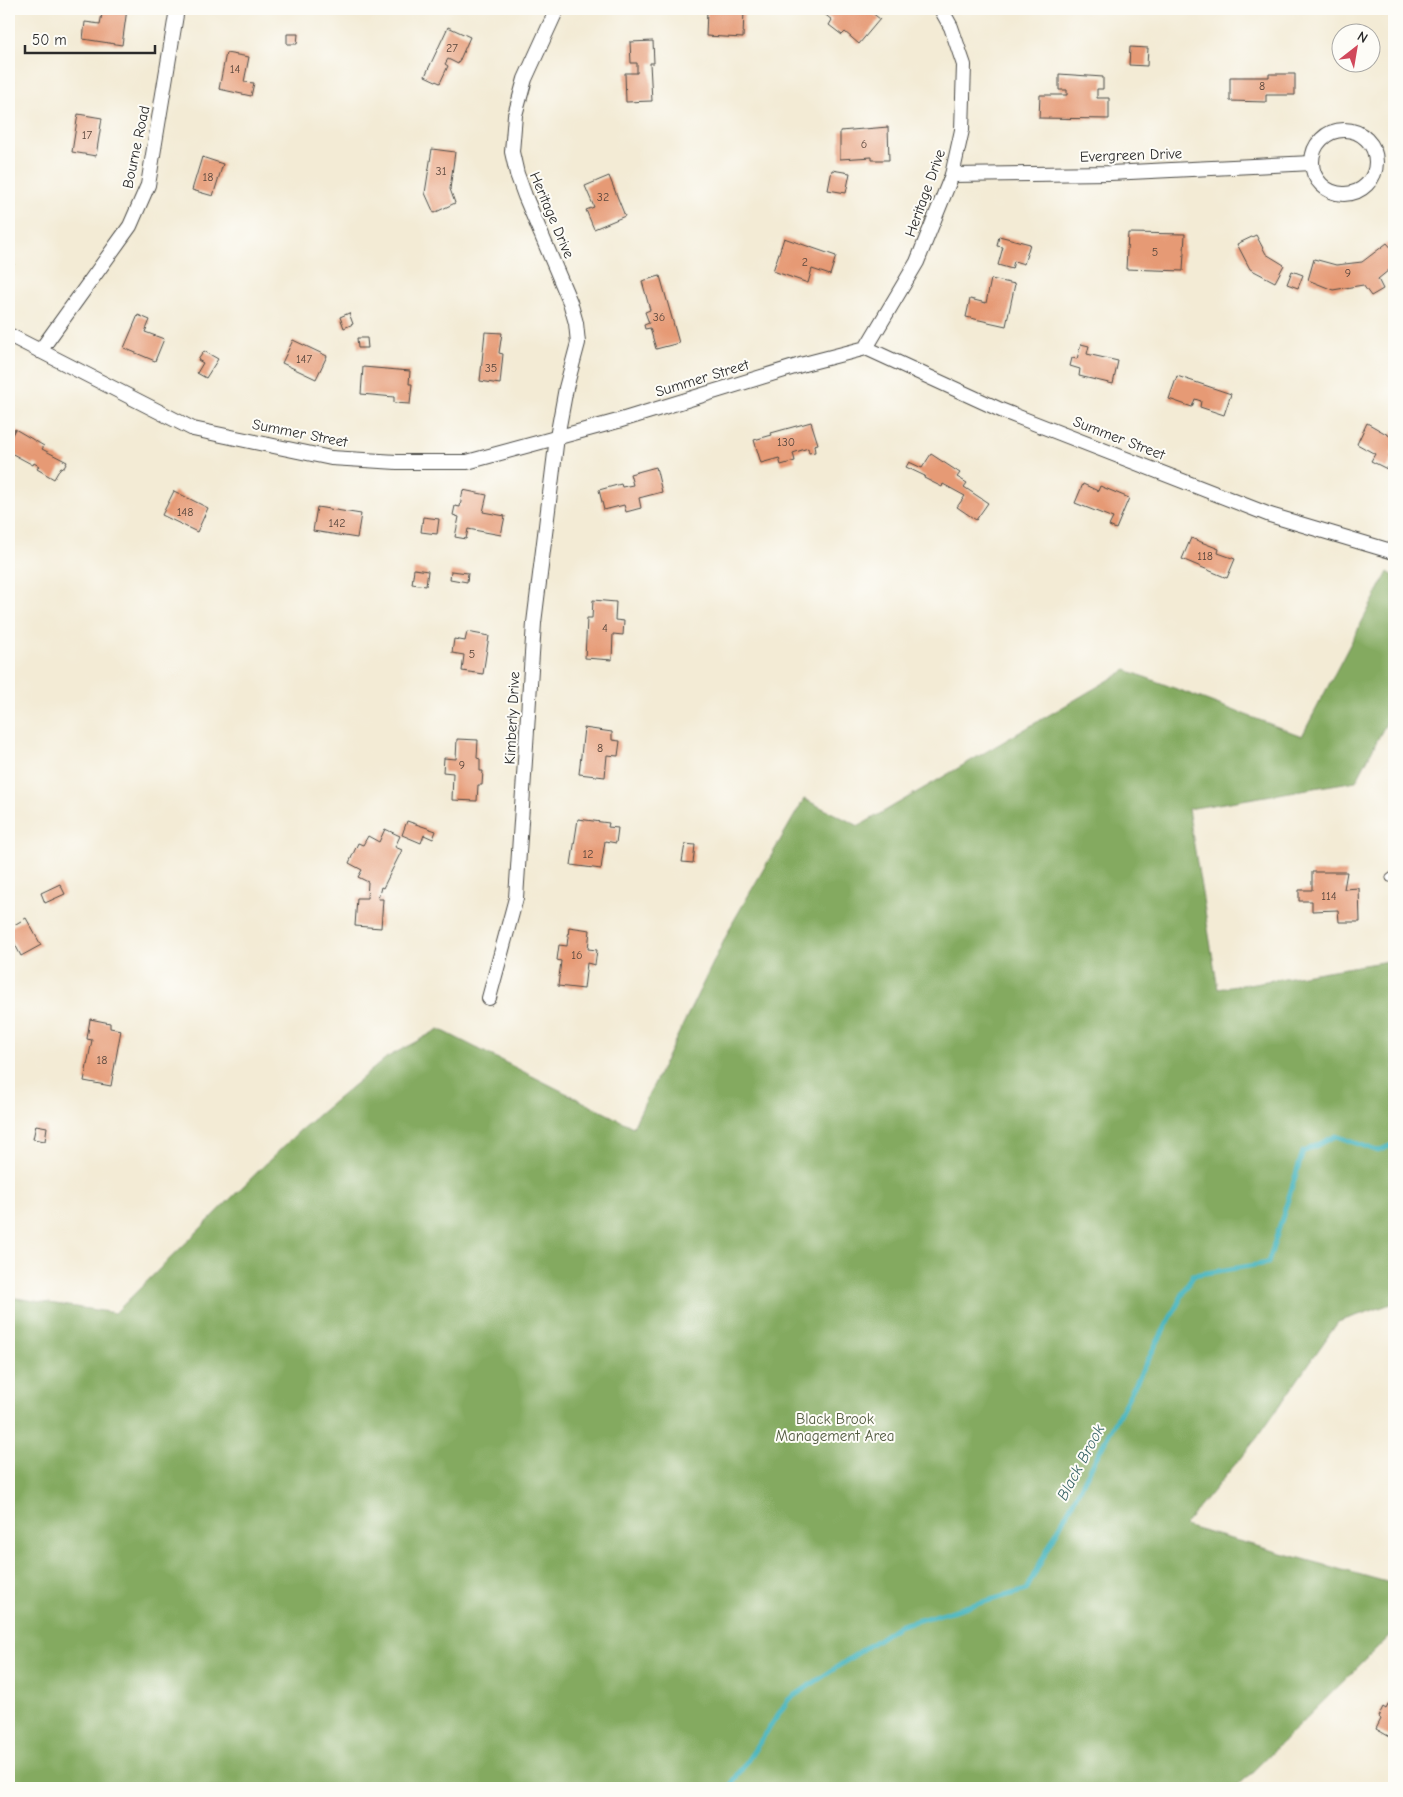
<svg xmlns="http://www.w3.org/2000/svg" width="1403" height="1797" viewBox="0 0 1403 1797" font-family="'Comic Neue',sans-serif">
  <style>
    .forest { fill: #84aa60; stroke: #586a46 }
    .lines { fill: none; stroke-linecap: round; stroke-linejoin: round }
    .stream { stroke: #44b4bd; stroke-width: 5 }
    .building { fill: #e69a74 }
    .lane-casing { stroke: #494844; stroke-width: 9 }
    .street-casing { stroke: #494844; stroke-width: 16 }
    .lane { stroke: #fff; stroke-width: 7 }
    .street { stroke: #fff; stroke-width: 14 }
    .labels { text-anchor: middle; stroke-width: 4; stroke-linejoin: round; paint-order: stroke }
    .number-label { font-size: 12px; fill: #5a473d }
    .street-label { font-size: 15px; fill: #2b2b2b; stroke: #fdfcf7 }
    .park-label { font-size: 15px; fill: #50593e; stroke: #fdfcf7 }
    .water-label { font-size: 16px; font-style: italic; fill: #356265; stroke: #fdfcf7 }
  </style>
  <rect width="100%" height="100%" fill="#fdfcf7"/>
  <filter id="ink" filterUnits="userSpaceOnUse"><feTurbulence type="fractalNoise" baseFrequency=".02" numOctaves="2"/><feDisplacementMap in="SourceGraphic" scale="10" xChannelSelector="R" yChannelSelector="G"/><feConvolveMatrix kernelMatrix="1 2 1 2 8 2 1 2 1" color-interpolation-filters="sRGB"/></filter>
  <filter id="wash" filterUnits="userSpaceOnUse"><feTurbulence type="fractalNoise" baseFrequency=".0096" numOctaves="4" result="noise"/><feDisplacementMap in="SourceGraphic" scale="20" xChannelSelector="R" yChannelSelector="G"/><feGaussianBlur stdDeviation="1.12" result="paint"/><feColorMatrix in="noise" values="0 0 0 0 0 0 0 0 0 0 0 0 0 0 0 0 0 1.4 0 .05"/><feComposite in="paint" operator="in"/></filter>
  <g filter="url(#wash)">
    <rect width="100%" height="100%" fill="#f3ebd5"/>
    <!-- forest -->
    <path class="forest" d="M 1388,572 L 1394,576 L 1394,708 L 1356,781 L 1188,809 L 1218,989 L 1394,960 L 1394,1303 L 1338,1322 L 1257,1438 L 1184,1526 L 1394,1584 L 1394,1631 L 1236,1788 L 9,1788 L 9,1297 L 115,1313 L 298,1132 L 386,1058 L 439,1029 L 633,1127 L 733,922 L 804,799 L 859,826 L 1126,670 L 1302,736 Z"/>
    <g class="lines">
      <!-- stream -->
      <path class="stream" d="M 729,1788 L 788,1700 L 898,1626 L 1026,1590 L 1193,1275 L 1268,1263 L 1303,1152 L 1336,1136 L 1378,1151 L 1394,1144"/>
    </g>
    <g id="blocks">
      <!-- building -->
      <g class="building">
        <path d="M 103,9 L 127,9 L 122,45 L 83,39 L 85,22 L 100,24 Z"/>
        <path d="M 725,9 L 744,9 L 743,38 L 706,36 L 707,10 L 725,11 Z"/>
        <path d="M 818,9 L 867,9 L 880,19 L 859,44 L 845,32 L 842,35 L 829,25 L 832,20 Z"/>
        <path d="M 448,27 L 470,37 L 458,64 L 448,59 L 445,64 L 448,66 L 440,83 L 425,76 Z"/>
        <path d="M 287,34 L 298,34 L 297,44 L 287,44 Z"/>
        <path d="M 653,41 L 654,63 L 650,63 L 652,101 L 626,102 L 625,73 L 637,73 L 637,63 L 631,63 L 630,42 Z"/>
        <path d="M 1130,47 L 1148,48 L 1147,66 L 1129,65 Z"/>
        <path d="M 226,53 L 249,57 L 244,82 L 254,83 L 251,96 L 219,89 Z"/>
        <path d="M 1059,74 L 1103,77 L 1103,89 L 1097,89 L 1097,98 L 1109,98 L 1109,119 L 1039,118 L 1040,95 L 1067,95 L 1067,90 L 1059,90 Z"/>
        <path d="M 1269,74 L 1295,74 L 1295,95 L 1266,95 L 1266,102 L 1230,101 L 1230,77 L 1269,77 Z"/>
        <path d="M 78,114 L 102,118 L 96,156 L 72,152 Z"/>
        <path d="M 888,127 L 889,160 L 872,160 L 872,157 L 840,159 L 840,131 Z"/>
        <path d="M 432,149 L 455,152 L 450,189 L 455,203 L 434,213 L 425,193 Z"/>
        <path d="M 202,157 L 223,164 L 213,196 L 192,190 Z"/>
        <path d="M 832,170 L 850,173 L 846,193 L 828,190 Z"/>
        <path d="M 609,176 L 625,216 L 594,229 L 586,210 L 594,207 L 585,186 Z"/>
        <path d="M 1128,233 L 1185,234 L 1183,271 L 1126,269 Z"/>
        <path d="M 1256,235 L 1266,254 L 1284,265 L 1275,282 L 1250,269 L 1237,244 Z"/>
        <path d="M 999,236 L 1030,244 L 1024,264 L 1014,261 L 1012,269 L 998,265 L 1003,247 L 997,246 Z"/>
        <path d="M 784,238 L 836,256 L 830,275 L 812,269 L 808,283 L 773,271 Z"/>
        <path d="M 1387,243 L 1394,251 L 1394,266 L 1378,279 L 1383,289 L 1371,296 L 1363,285 L 1333,290 L 1308,280 L 1314,259 L 1336,265 L 1362,262 Z"/>
        <path d="M 9,261 L 14,264 L 9,272 Z"/>
        <path d="M 1292,271 L 1303,275 L 1298,288 L 1287,284 Z"/>
        <path d="M 660,276 L 679,343 L 656,349 L 650,328 L 645,329 L 644,325 L 649,323 L 645,312 L 650,310 L 642,281 Z"/>
        <path d="M 991,279 L 1015,284 L 1006,326 L 966,317 L 970,299 L 986,303 Z"/>
        <path d="M 349,313 L 353,324 L 344,328 L 340,317 Z"/>
        <path d="M 138,315 L 150,320 L 145,332 L 164,339 L 155,361 L 124,348 Z"/>
        <path d="M 485,332 L 502,333 L 499,353 L 503,354 L 500,384 L 480,381 Z"/>
        <path d="M 357,338 L 367,338 L 368,348 L 358,348 Z"/>
        <path d="M 293,340 L 327,356 L 316,379 L 282,363 Z"/>
        <path d="M 1081,344 L 1089,346 L 1087,354 L 1118,361 L 1113,384 L 1079,376 L 1080,369 L 1070,366 L 1072,358 L 1077,359 Z"/>
        <path d="M 204,351 L 218,359 L 206,378 L 197,373 L 203,363 L 198,360 Z"/>
        <path d="M 363,367 L 410,371 L 409,384 L 412,384 L 410,404 L 394,403 L 394,397 L 361,394 Z"/>
        <path d="M 1177,376 L 1231,394 L 1224,415 L 1200,407 L 1201,401 L 1195,399 L 1192,407 L 1169,399 Z"/>
        <path d="M 811,422 L 818,444 L 814,445 L 815,452 L 809,453 L 808,448 L 793,453 L 795,461 L 781,465 L 779,458 L 761,463 L 754,440 L 772,435 L 771,433 Z"/>
        <path d="M 1367,423 L 1390,436 L 1393,431 L 1394,432 L 1394,448 L 1391,454 L 1394,456 L 1387,469 L 1371,461 L 1375,454 L 1357,444 Z"/>
        <path d="M 15,429 L 44,446 L 42,449 L 67,462 L 64,468 L 61,467 L 54,479 L 37,469 L 39,466 L 34,463 L 33,465 L 9,452 L 9,441 Z"/>
        <path d="M 931,454 L 960,473 L 957,477 L 967,483 L 964,487 L 988,503 L 976,520 L 957,507 L 965,496 L 943,484 L 942,487 L 924,478 L 925,476 L 906,467 L 909,462 L 922,468 Z"/>
        <path d="M 656,467 L 662,492 L 639,498 L 641,508 L 626,512 L 624,505 L 604,510 L 599,490 L 621,484 L 622,487 L 633,485 L 630,474 Z"/>
        <path d="M 1083,484 L 1098,491 L 1100,486 L 1129,498 L 1116,529 L 1109,526 L 1113,518 L 1075,503 Z"/>
        <path d="M 463,490 L 487,495 L 483,512 L 505,516 L 501,535 L 468,529 L 466,539 L 455,537 L 459,517 L 453,515 L 455,506 L 460,507 Z"/>
        <path d="M 174,491 L 208,508 L 197,532 L 162,515 Z"/>
        <path d="M 317,507 L 361,514 L 357,538 L 313,531 Z"/>
        <path d="M 423,517 L 439,519 L 437,534 L 421,532 Z"/>
        <path d="M 1191,538 L 1219,549 L 1218,553 L 1235,559 L 1227,578 L 1182,559 Z"/>
        <path d="M 414,569 L 428,571 L 426,586 L 412,584 Z"/>
        <path d="M 451,571 L 468,573 L 467,582 L 450,579 Z"/>
        <path d="M 593,600 L 616,602 L 615,620 L 624,621 L 623,635 L 613,634 L 612,660 L 585,658 L 587,618 L 592,618 Z"/>
        <path d="M 467,632 L 489,636 L 483,674 L 462,671 L 464,655 L 452,653 L 454,639 L 465,641 Z"/>
        <path d="M 584,728 L 612,732 L 612,740 L 620,741 L 618,756 L 607,755 L 605,777 L 579,774 Z"/>
        <path d="M 457,739 L 478,740 L 477,758 L 480,759 L 480,771 L 483,771 L 482,785 L 478,785 L 477,801 L 452,800 L 453,773 L 443,772 L 444,758 L 456,759 Z"/>
        <path d="M 578,819 L 609,823 L 608,827 L 618,828 L 616,843 L 605,841 L 601,869 L 571,865 Z"/>
        <path d="M 407,821 L 436,831 L 433,839 L 424,835 L 421,843 L 402,835 Z"/>
        <path d="M 385,829 L 400,836 L 395,847 L 402,850 L 383,888 L 381,887 L 378,899 L 383,899 L 381,928 L 355,926 L 357,898 L 367,898 L 368,882 L 358,877 L 362,870 L 349,863 L 358,843 L 363,845 L 368,836 L 379,842 Z"/>
        <path d="M 685,844 L 695,845 L 693,863 L 682,862 Z"/>
        <path d="M 1312,872 L 1347,872 L 1344,889 L 1359,888 L 1360,922 L 1339,922 L 1338,910 L 1312,911 L 1312,901 L 1299,901 L 1299,890 L 1312,890 Z"/>
        <path d="M 60,884 L 65,894 L 45,903 L 41,893 Z"/>
        <path d="M 26,918 L 41,945 L 21,956 L 9,933 L 9,928 Z"/>
        <path d="M 569,927 L 590,930 L 588,949 L 597,950 L 595,965 L 587,963 L 584,989 L 558,986 L 561,961 L 557,960 L 559,945 L 567,946 Z"/>
        <path d="M 90,1019 L 110,1023 L 110,1028 L 121,1030 L 111,1086 L 84,1081 L 92,1040 L 87,1039 Z"/>
        <path d="M 36,1125 L 47,1127 L 45,1141 L 33,1139 Z"/>
        <path d="M 1394,1694 L 1394,1729 L 1390,1737 L 1376,1729 L 1381,1719 L 1378,1717 L 1383,1707 L 1386,1709 Z"/>
      </g>
    </g>
  </g>
  <g filter="url(#ink)">
    <use href="#blocks" fill-opacity="0" stroke="#494844" stroke-width="1"/>
    <g class="lines">
      <!-- lane casing -->
      <g class="lane-casing">
        <path id="lane" d="M 1390,878 L 1394,875"/>
      </g>
      <!-- street casing -->
      <g class="street-casing">
        <g id="street">
          <circle cx="1344" cy="162" r="32"/>
          <path d="M 952,175 L 1110,173 L 1312,163"/>
          <path d="M 9,335 L 193,429 L 331,458 L 397,462 L 467,462 L 618,421 L 804,364 L 866,348 L 1003,411 L 1270,515 L 1394,552"/>
          <path d="M 866,348 L 917,262 L 952,175 L 962,130 L 964,65 L 951,27 L 941,9"/>
          <path d="M 40,351 L 130,226 L 148,185 L 177,9"/>
          <path d="M 489,998 L 516,898 L 534,623 L 557,437 L 566,388 L 578,343 L 576,323 L 570,302 L 525,196 L 517,174 L 512,152 L 515,115 L 525,79 L 557,9"/>
        </g>
      </g>
      <!-- lane -->
      <use href="#lane" class="lane"/>
      <!-- street -->
      <use href="#street" class="street"/>
    </g>
  </g>
  <g class="labels">
    <!-- number labels -->
    <g class="number-label">
      <text x="452" y="52">27</text>
      <text x="235" y="73">14</text>
      <text x="1262" y="90">8</text>
      <text x="87" y="139">17</text>
      <text x="864" y="148">6</text>
      <text x="441" y="175">31</text>
      <text x="208" y="181">18</text>
      <text x="603" y="201">32</text>
      <text x="1155" y="256">5</text>
      <text x="805" y="266">2</text>
      <text x="1348" y="277">9</text>
      <text x="659" y="321">36</text>
      <text x="304" y="363">147</text>
      <text x="491" y="372">35</text>
      <text x="786" y="446">130</text>
      <text x="185" y="516">148</text>
      <text x="337" y="527">142</text>
      <text x="1205" y="560">118</text>
      <text x="605" y="632">4</text>
      <text x="472" y="658">5</text>
      <text x="600" y="752">8</text>
      <text x="462" y="769">9</text>
      <text x="588" y="858">12</text>
      <text x="1329" y="900">114</text>
      <text x="577" y="959">16</text>
      <text x="102" y="1064">18</text>
    </g>
    <!-- street labels -->
    <g class="street-label">
      <text transform="translate(136 147) rotate(-78)" y="5">Bourne Road</text>
      <text transform="translate(1131 155) rotate(-2)" y="5">Evergreen Drive</text>
      <text transform="translate(925 193) rotate(-70)" y="5">Heritage Drive</text>
      <text transform="translate(552 215) rotate(67)" y="5">Heritage Drive</text>
      <text transform="translate(702 378) rotate(-17)" y="5">Summer Street</text>
      <text transform="translate(300 433) rotate(11)" y="5">Summer Street</text>
      <text transform="translate(1119 438) rotate(21)" y="5">Summer Street</text>
      <text transform="translate(512 718) rotate(-87)" y="5">Kimberly Drive</text>
    </g>
    <!-- park labels -->
    <g class="park-label">
      <text x="835" y="1424">Black Brook<tspan x="835" dy="17">Management Area</tspan></text>
    </g>
    <!-- water labels -->
    <g class="water-label">
      <text transform="translate(1080 1462) rotate(-62)" y="6">Black Brook</text>
    </g>
  </g>
  <!-- margin -->
  <rect width="1403" height="1797" fill="none" stroke="#fdfcf7" stroke-width="30"/>
  <!-- north arrow -->
  <g transform="translate(1356 48) rotate(31)"><circle r="24" fill="#fdfcf7" stroke="#a9a8a5"/>
  <path d="M0-4L9 19L0 12L-9 19Z" fill="#d1495b"/>
  <text y="-8" font-size="14" font-weight="bold" text-anchor="middle" fill="#2b2b2b">N</text>
  </g>
  <!-- scale -->
  <path d="M25 45v8h130v-8" fill="none" stroke="#2b2b2b" stroke-width="2.5"/>
  <text x="32" y="45" font-size="15" fill="#2b2b2b" stroke="#fdfcf7" stroke-width="4" paint-order="stroke">50 m</text>
</svg>
